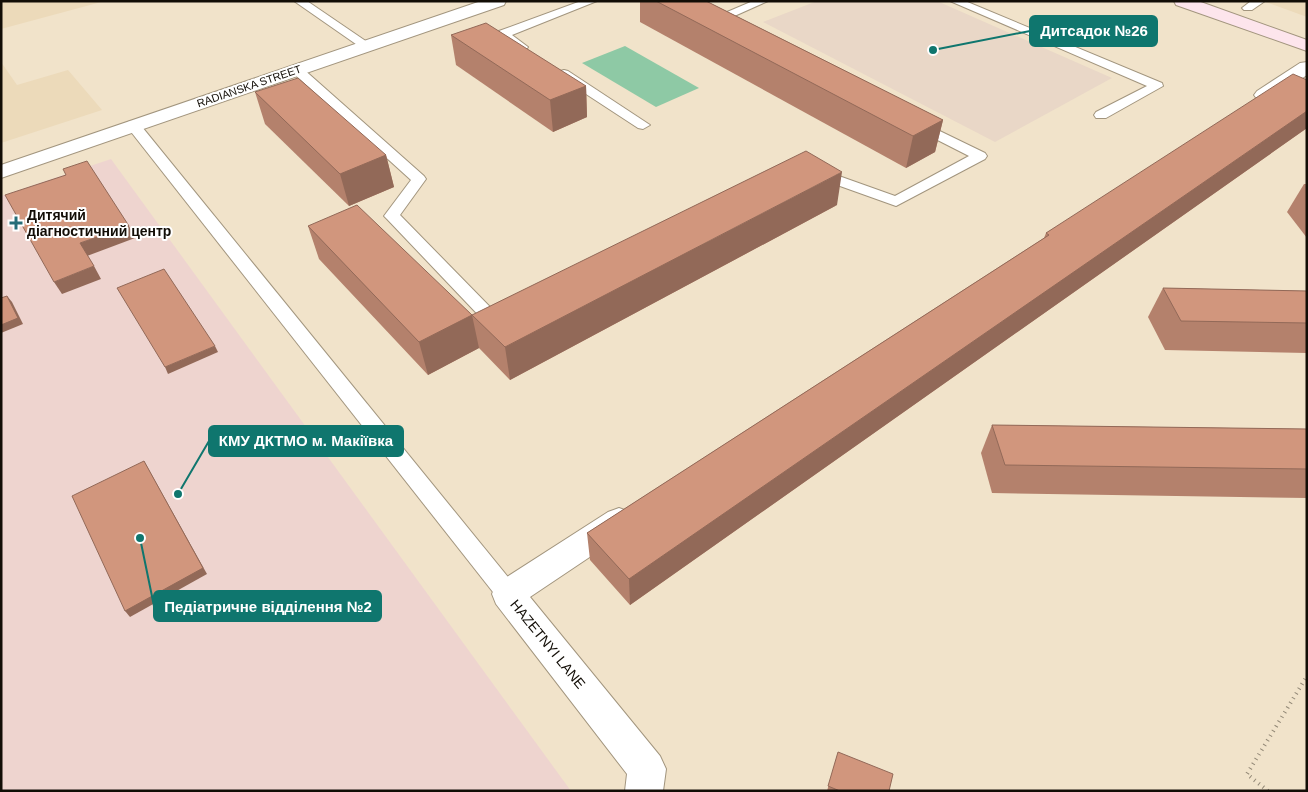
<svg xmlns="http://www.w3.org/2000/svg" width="1308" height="792" viewBox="0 0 1308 792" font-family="Helvetica,sans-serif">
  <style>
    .built { fill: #ecdaba }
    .education { fill: #e9d7c7 }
    .medical { fill: #eed4cf }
    .green { fill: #8ec9a5 }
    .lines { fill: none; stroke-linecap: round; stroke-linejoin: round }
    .lane-casing { stroke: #a2957e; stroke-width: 2 }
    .street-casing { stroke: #a2957e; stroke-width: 2 }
    .secondary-casing { stroke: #a2957e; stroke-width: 2 }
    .path { stroke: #928876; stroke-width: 4; stroke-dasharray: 1 4.5; stroke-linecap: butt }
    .lane { fill: #fff; fill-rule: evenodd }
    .street { fill: #fff; fill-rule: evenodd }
    .secondary { fill: #fde5ec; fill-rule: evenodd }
    .wall { fill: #b4816c }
    .shaded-wall { fill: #926958 }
    .building { fill: #d1967d; stroke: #926958 }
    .poi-dot { fill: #256d78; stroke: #fff; stroke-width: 2 }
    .labels { text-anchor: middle; stroke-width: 4; stroke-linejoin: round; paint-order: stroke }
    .far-street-label { font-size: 11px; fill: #120d06; stroke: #fff }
    .poi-label { font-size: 14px; font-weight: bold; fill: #120d06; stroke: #fff; text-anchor: start }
    .street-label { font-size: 14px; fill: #120d06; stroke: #fff }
    .leader { fill: none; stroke: #0f766e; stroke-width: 2 }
    .callout-dot { fill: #0f766e; stroke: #fff; stroke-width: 2 }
    .callout { fill: #0f766e; stroke: #0f766e; stroke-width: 2 }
    .callout-label { font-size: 15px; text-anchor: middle; font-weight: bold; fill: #fff }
  </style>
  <rect width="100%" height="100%" fill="#f1e3ca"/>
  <!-- built -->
  <g class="built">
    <path d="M 1,1 L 105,1 L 1,29 Z"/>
    <path d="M 1263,1 L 1307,1 L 1307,17 Z"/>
    <path d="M 1,62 L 17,85 L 68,70 L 102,110 L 1,143 Z"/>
  </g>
  <!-- education -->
  <path class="education" d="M 817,1 L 937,1 L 1112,78 L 995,142 L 763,22 Z"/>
  <!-- medical -->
  <path class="medical" d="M 111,159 L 571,791 L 1,791 L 1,196 Z"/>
  <!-- green -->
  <path class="green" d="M 625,46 L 699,88 L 656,107 L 582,63 Z"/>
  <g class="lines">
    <!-- lane casing -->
    <g class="lane-casing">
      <g id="lane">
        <path d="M 294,1 L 307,1 L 373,46 L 367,50 L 363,49 Z"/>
        <path d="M 581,1 L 597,1 L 512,35 L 528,47 L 526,50 L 518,50 L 497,34 L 499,31 Z"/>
        <path d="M 753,1 L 768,1 L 721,22 L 717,23 L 711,20 L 713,18 Z"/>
        <path d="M 950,1 L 965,1 L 1162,83 L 1163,86 L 1106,118 L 1096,118 L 1094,115 L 1096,112 L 1147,86 Z"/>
        <path d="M 1251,1 L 1265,1 L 1252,10 L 1244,10 L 1242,8 Z"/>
        <path d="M 297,66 L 301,67 L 424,176 L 426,179 L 400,215 L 493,310 L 502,306 L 508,308 L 511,312 L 508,316 L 491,324 L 485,322 L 387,219 L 384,216 L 411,180 L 293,73 L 291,70 Z"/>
        <path d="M 564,70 L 568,71 L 650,125 L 643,129 L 638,128 L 560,77 L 558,74 L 560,71 Z"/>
        <path d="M 917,120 L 985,153 L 987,156 L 985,159 L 896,206 L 812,176 L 810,173 L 812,170 L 822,170 L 895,196 L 969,156 L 912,127 L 910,124 L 912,121 Z"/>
        <path d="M 133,121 L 138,122 L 516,587 L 519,594 L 516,601 L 508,604 L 500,601 L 128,128 L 126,125 L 128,122 Z"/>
      </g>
    </g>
    <!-- street casing -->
    <g class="street-casing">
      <g id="street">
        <path d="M 481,1 L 506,1 L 504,5 L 1,178 L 1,165 Z"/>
        <path d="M 1307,62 L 1307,75 L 1271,99 L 1264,101 L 1257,99 L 1254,95 L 1257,91 L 1300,63 Z"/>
        <path d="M 619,508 L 630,512 L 634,521 L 630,530 L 530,597 L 660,756 L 666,769 L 663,791 L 625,791 L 627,774 L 496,604 L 492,594 L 496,584 L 608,512 Z"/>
      </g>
    </g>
    <!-- secondary casing -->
    <g class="secondary-casing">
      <path id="secondary" d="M 1174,1 L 1198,1 L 1307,40 L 1307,51 L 1176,5 Z"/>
    </g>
    <!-- path -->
    <path class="path" d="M 1268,791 L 1247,774 L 1307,676"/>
    <!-- lane -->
    <use href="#lane" class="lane"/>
    <!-- street -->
    <use href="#street" class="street"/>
    <!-- secondary -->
    <use href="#secondary" class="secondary"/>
  </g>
  <!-- wall -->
  <g class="wall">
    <path d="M 640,1 L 706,1 L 943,120 L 935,152 L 906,168 L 640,22 Z"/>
    <path d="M 451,35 L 586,86 L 587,117 L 553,132 L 456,65 Z"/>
    <path d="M 1307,80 L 1307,128 L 630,605 L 590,560 L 587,533 L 1044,238 L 1046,233 Z"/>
    <path d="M 255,92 L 386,155 L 394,187 L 349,206 L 265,124 Z"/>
    <path d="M 1304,184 L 1307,184 L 1307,238 L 1287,212 Z"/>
    <path d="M 837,205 L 510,380 L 479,348 L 428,375 L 319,259 L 308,226 L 472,315 Z"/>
    <path d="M 1163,288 L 1307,291 L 1307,353 L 1165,350 L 1148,317 Z"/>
    <path d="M 992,425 L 1307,429 L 1307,498 L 992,493 L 981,453 Z"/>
    <path d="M 837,757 L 889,791 L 827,791 Z"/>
  </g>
  <!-- shaded-wall -->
  <g class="shaded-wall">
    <path d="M 586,86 L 587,117 L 553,132 L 550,100 Z"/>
    <path d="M 1307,111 L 1307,128 L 630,605 L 629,579 Z"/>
    <path d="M 943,120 L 935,152 L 906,168 L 913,136 Z"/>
    <path d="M 386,155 L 394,187 L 349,206 L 340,174 Z"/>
    <path d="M 842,172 L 837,205 L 510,380 L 505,347 Z"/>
    <path d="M 129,226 L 135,238 L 87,256 L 80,243 Z"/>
    <path d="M 94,266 L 101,279 L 62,294 L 54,282 Z"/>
    <path d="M 7,296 L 12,302 L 23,324 L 1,333 L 1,325 Z"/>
    <path d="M 472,315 L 479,348 L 428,375 L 419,342 Z"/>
    <path d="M 215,346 L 218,352 L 168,374 L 165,367 Z"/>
    <path d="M 144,461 L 207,574 L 130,617 L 125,611 Z"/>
  </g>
  <!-- building -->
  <g class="building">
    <path d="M 656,1 L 706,1 L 943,120 L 913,136 Z"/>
    <path d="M 486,23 L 586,86 L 550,100 L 451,35 Z"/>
    <path d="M 1293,74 L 1307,80 L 1307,111 L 629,579 L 587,533 L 1049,235 L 1046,233 Z"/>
    <path d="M 298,78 L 386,155 L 340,174 L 255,92 Z"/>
    <path d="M 806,151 L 842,172 L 505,347 L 472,315 Z"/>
    <path d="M 87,161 L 129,226 L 80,243 L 94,266 L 54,282 L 5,195 L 66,175 L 63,169 Z"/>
    <path d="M 357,205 L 472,315 L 419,342 L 308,226 Z"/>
    <path d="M 164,269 L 215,346 L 165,367 L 117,288 Z"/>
    <path d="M 1163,288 L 1307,291 L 1307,323 L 1181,321 Z"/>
    <path d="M 7,296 L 18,318 L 1,325 L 1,298 Z"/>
    <path d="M 992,425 L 1307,429 L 1307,469 L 1005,465 Z"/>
    <path d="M 144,461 L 203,568 L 125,611 L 72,496 Z"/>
    <path d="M 838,752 L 893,774 L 889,791 L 840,791 L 828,786 Z"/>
  </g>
  <!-- markers -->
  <path class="poi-dot" d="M13.5 215.5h5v5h5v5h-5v5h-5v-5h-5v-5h5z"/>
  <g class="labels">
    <!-- far-street labels -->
    <g class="far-street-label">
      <text transform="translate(249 86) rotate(-19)" y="4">RADIANSKA STREET</text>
    </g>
    <!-- poi labels -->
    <g class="poi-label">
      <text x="27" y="220">Дитячий<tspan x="27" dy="16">діагностичний центр</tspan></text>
    </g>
    <!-- street labels -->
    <g class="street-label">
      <text transform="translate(548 644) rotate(51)" y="5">HAZETNYI LANE</text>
    </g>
  </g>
  <!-- callouts -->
  <path class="leader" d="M933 50L1030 31M178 494L209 441M140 538L154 606"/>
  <g class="callout-dot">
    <circle cx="933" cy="50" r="5"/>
    <circle cx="178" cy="494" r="5"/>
    <circle cx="140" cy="538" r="5"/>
  </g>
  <g class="callout">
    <rect x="1030" y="16" width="127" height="30" rx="5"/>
    <rect x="209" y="426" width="194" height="30" rx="5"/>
    <rect x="154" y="591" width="227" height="30" rx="5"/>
  </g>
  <g class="callout-label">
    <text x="1094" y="36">Дитсадок №26</text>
    <text x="306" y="446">КМУ ДКТМО м. Макіївка</text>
    <text x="268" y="612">Педіатричне відділення №2</text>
  </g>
  <!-- border -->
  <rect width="1308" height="792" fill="none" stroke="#120d06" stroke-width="5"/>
</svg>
